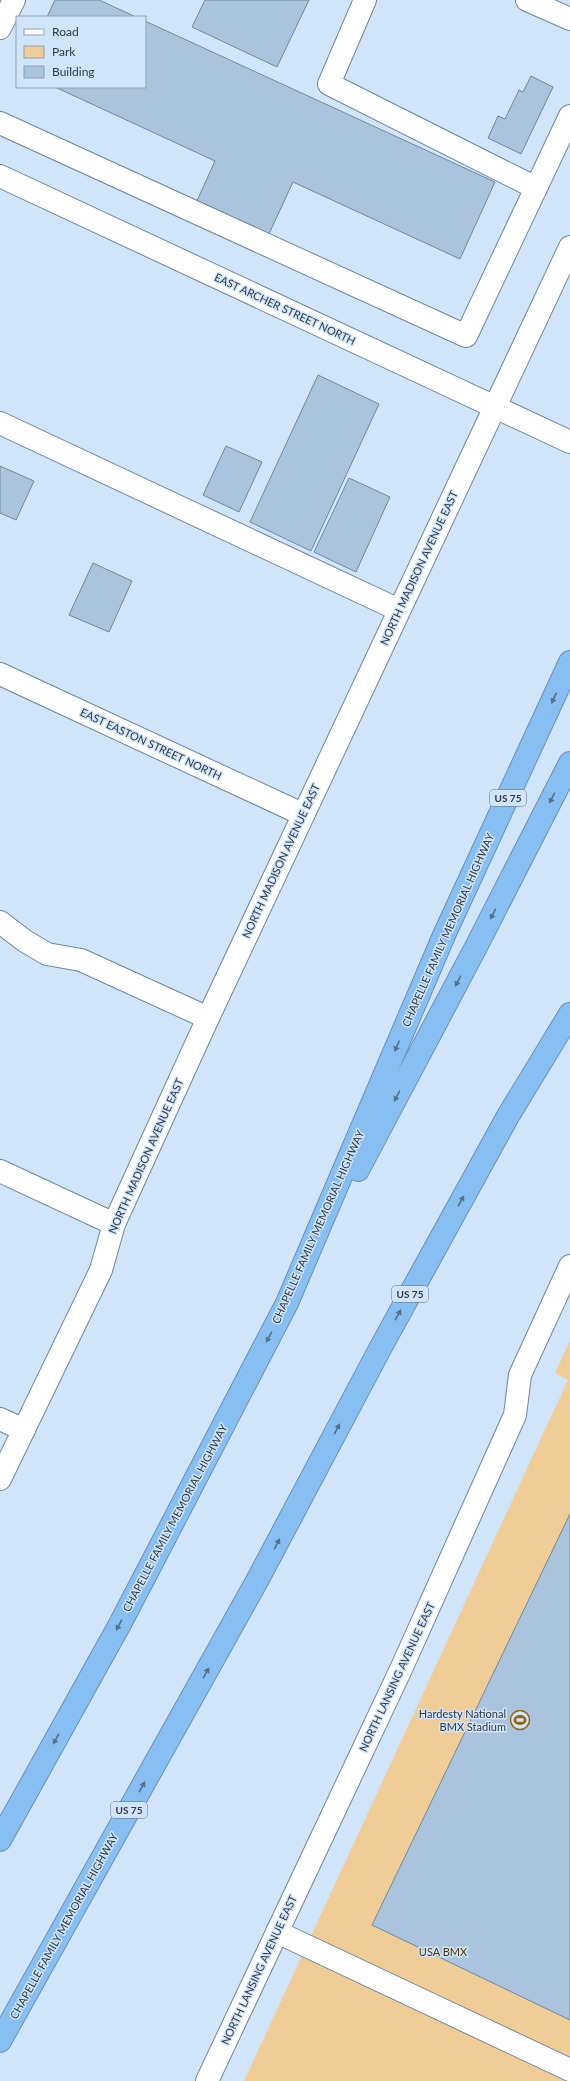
<svg xmlns="http://www.w3.org/2000/svg" width="570" height="2081" viewBox="0 0 570 2081" font-family="Lato,sans-serif">
  <style>
    .green { fill: #f0cc97 }
    .building { fill: #aac4dd; stroke: #7089a0 }
    .lines { fill: none; stroke-linecap: round; stroke-linejoin: round }
    .minor-casing { stroke: #6e879e; stroke-width: 24 }
    .highway-casing { stroke: #6990b6; stroke-width: 24 }
    .minor { stroke: #fff; stroke-width: 22 }
    .highway { stroke: #87bff3; stroke-width: 22 }
    .oneway { fill: #536f8a }
    .labels { text-anchor: middle; stroke-width: 3; stroke-linejoin: round; paint-order: stroke }
    .shield { fill: #d0e5f9; stroke: #606d7a; stroke-width: 1 }
    .shield-label { font-size: 10px; font-weight: bold; fill: #303a44 }
    .street-label { font-size: 11px; fill: #303a44; stroke: #d0e5f9 }
    .poi-label { font-size: 11px; fill: #303a44; stroke: #d0e5f9; text-anchor: end }
    .park-label { font-size: 11px; fill: #4f3400; stroke: #d0e5f9 }
  </style>
  <rect width="100%" height="100%" fill="#d0e5f9"/>
  <!-- green -->
  <path class="green" d="M 570,1341 L 570,2081 L 244,2081 L 568,1380 L 555,1373 Z"/>
  <!-- building -->
  <g class="building">
    <path d="M 55,0 L 99,0 L 136,17 L 47,17 Z"/>
    <path d="M 205,0 L 309,0 L 277,67 L 192,27 Z"/>
    <path d="M 145,21 L 495,182 L 460,259 L 293,182 L 268,236 L 196,203 L 215,161 L 55,87 L 145,87 Z"/>
    <path d="M 531,76 L 553,87 L 521,154 L 488,138 L 498,116 L 505,119 L 519,90 L 523,92 Z"/>
    <path d="M 318,375 L 379,404 L 311,551 L 250,522 Z"/>
    <path d="M 226,446 L 262,462 L 239,512 L 203,495 Z"/>
    <path d="M 0,466 L 34,481 L 16,520 L 0,513 Z"/>
    <path d="M 349,478 L 390,497 L 356,572 L 314,552 Z"/>
    <path d="M 93,563 L 132,581 L 109,632 L 69,615 Z"/>
    <path d="M 570,1514 L 570,2020 L 372,1925 Z"/>
  </g>
  <g class="lines">
    <!-- minor casing -->
    <g class="minor-casing">
      <g id="minor">
        <path d="M 365,0 L 329,84 L 536,188"/>
        <path d="M 527,0 L 570,19"/>
        <path d="M 0,28 L 14,0"/>
        <path d="M 0,123 L 466,336 L 570,116"/>
        <path d="M 0,176 L 570,442"/>
        <path d="M 0,423 L 399,610"/>
        <path d="M 0,674 L 302,814"/>
        <path d="M 0,922 L 25,941 L 47,954 L 81,960 L 208,1018"/>
        <path d="M 0,1171 L 114,1224"/>
        <path d="M 0,1419 L 24,1430"/>
        <path d="M 0,1479 L 101,1270 L 114,1224 L 208,1018 L 570,247"/>
        <path d="M 277,1932 L 570,2070"/>
        <path d="M 207,2081 L 402,1667 L 515,1415 L 520,1375 L 570,1266"/>
      </g>
    </g>
    <!-- highway casing -->
    <g class="highway-casing">
      <g id="highway">
        <path d="M 358,1170 L 476,947 L 570,763"/>
        <path d="M 0,1840 L 120,1624 L 287,1303 L 445,933 L 570,662"/>
        <path d="M 0,2041 L 258,1579 L 382,1345 L 508,1116 L 570,1014"/>
      </g>
    </g>
    <!-- minor -->
    <use href="#minor" class="minor"/>
    <!-- highway -->
    <use href="#highway" class="highway"/>
  </g>
  <!-- one-way arrows -->
  <defs><path id="oneway-solid" d="M-6-.8H1V-3.2L6.5 0L1 3.2V.8H-6Z"/></defs>
  <g class="oneway">
    <use href="#oneway-solid" transform="translate(554 698) rotate(115)"/>
    <use href="#oneway-solid" transform="translate(552 798) rotate(117)"/>
    <use href="#oneway-solid" transform="translate(493 914) rotate(117)"/>
    <use href="#oneway-solid" transform="translate(458 981) rotate(118)"/>
    <use href="#oneway-solid" transform="translate(397 1046) rotate(113)"/>
    <use href="#oneway-solid" transform="translate(397 1096) rotate(118)"/>
    <use href="#oneway-solid" transform="translate(461 1201) rotate(-61)"/>
    <use href="#oneway-solid" transform="translate(398 1315) rotate(-61)"/>
    <use href="#oneway-solid" transform="translate(269 1337) rotate(118)"/>
    <use href="#oneway-solid" transform="translate(337 1429) rotate(-62)"/>
    <use href="#oneway-solid" transform="translate(277 1544) rotate(-62)"/>
    <use href="#oneway-solid" transform="translate(119 1625) rotate(118)"/>
    <use href="#oneway-solid" transform="translate(206 1673) rotate(-61)"/>
    <use href="#oneway-solid" transform="translate(56 1739) rotate(119)"/>
    <use href="#oneway-solid" transform="translate(142 1787) rotate(-61)"/>
  </g>
  <!-- icons -->
  <defs>
    <g id="stadium-ring" transform="scale(1)"><circle r="9.5" fill="#d0e5f9" stroke="#936612" stroke-width="1.5"/><path d="M0-5a6.5 5 0 1 0 0 10a6.5 5 0 1 0 0-10ZM-3.5-1.8h7v3.6h-7Z" fill="#936612"/></g>
  </defs>
  <g fill-rule="evenodd">
    <use href="#stadium-ring" x="520" y="1720"/>
  </g>
  <g class="labels">
    <!-- shield labels -->
    <g class="shield">
      <rect x="490" y="790" width="36" height="16" rx="3"/>
      <rect x="392" y="1286" width="36" height="16" rx="3"/>
      <rect x="111" y="1802" width="36" height="16" rx="3"/>
    </g>
    <g class="shield-label">
      <text x="508" y="802">US 75</text>
      <text x="410" y="1298">US 75</text>
      <text x="129" y="1814">US 75</text>
    </g>
    <!-- street labels -->
    <g class="street-label">
      <text transform="translate(285 309) rotate(25)" y="4">EAST ARCHER STREET NORTH</text>
      <text transform="translate(419 568) rotate(-65)" y="4">NORTH MADISON AVENUE EAST</text>
      <text transform="translate(151 744) rotate(25)" y="4">EAST EASTON STREET NORTH</text>
      <text transform="translate(281 861) rotate(-65)" y="4">NORTH MADISON AVENUE EAST</text>
      <text transform="translate(448 930) rotate(-66)" y="4">CHAPELLE FAMILY MEMORIAL HIGHWAY</text>
      <text transform="translate(146 1156) rotate(-66)" y="4">NORTH MADISON AVENUE EAST</text>
      <text transform="translate(318 1227) rotate(-66)" y="4">CHAPELLE FAMILY MEMORIAL HIGHWAY</text>
      <text transform="translate(175 1518) rotate(-62)" y="4">CHAPELLE FAMILY MEMORIAL HIGHWAY</text>
      <text transform="translate(397 1677) rotate(-65)" y="4">NORTH LANSING AVENUE EAST</text>
      <text transform="translate(64 1926) rotate(-61)" y="4">CHAPELLE FAMILY MEMORIAL HIGHWAY</text>
      <text transform="translate(259 1970) rotate(-65)" y="4">NORTH LANSING AVENUE EAST</text>
    </g>
    <!-- poi labels -->
    <g class="poi-label">
      <text x="506" y="1718">Hardesty National<tspan x="506" dy="13">BMX Stadium</tspan></text>
    </g>
    <!-- park labels -->
    <g class="park-label">
      <text x="443" y="1956">USA BMX</text>
    </g>
  </g>
  <!-- legend -->
  <rect x="16" y="16" width="130" height="72" fill="#d0e5f9" stroke="#90a1b1"/>
  <rect x="24" y="29" width="20" height="6" fill="#ffffff" stroke="#90a1b1"/>
  <text x="52" y="36" font-size="12" fill="#303a44">Road</text>
  <rect x="24" y="46" width="20" height="12" fill="#f0cc97" stroke="#90a1b1"/>
  <text x="52" y="56" font-size="12" fill="#303a44">Park</text>
  <rect x="24" y="66" width="20" height="12" fill="#aac4dd" stroke="#90a1b1"/>
  <text x="52" y="76" font-size="12" fill="#303a44">Building</text>
</svg>
